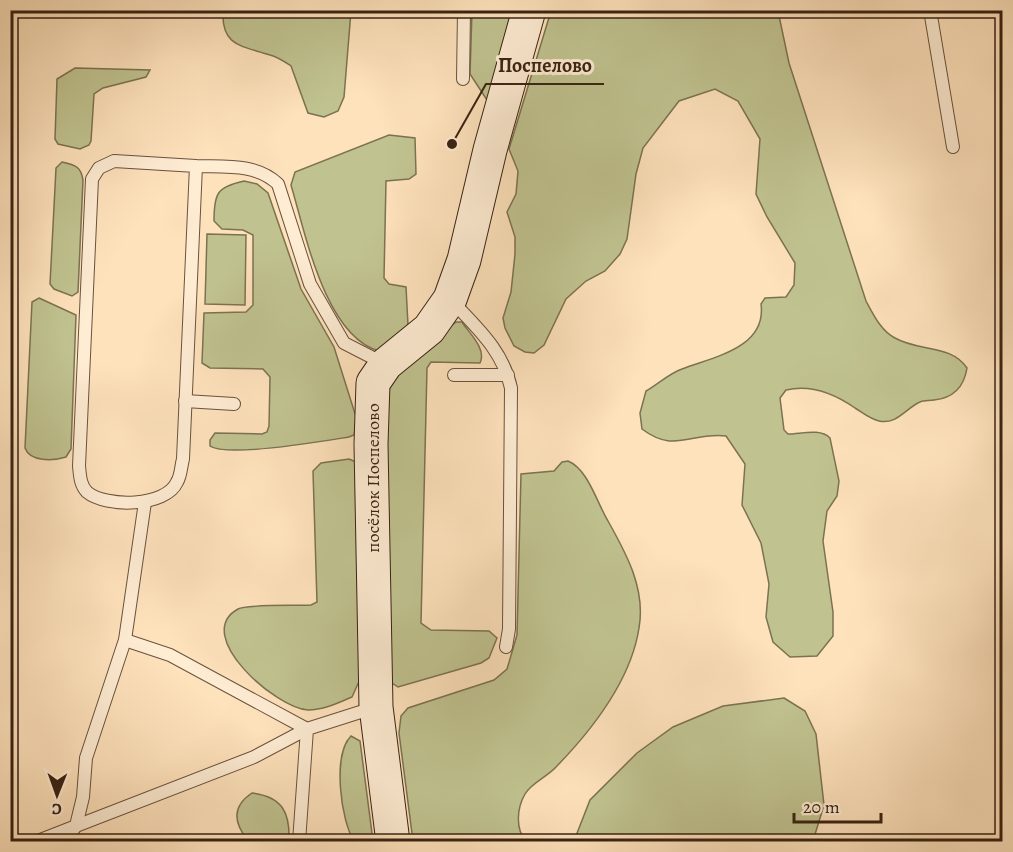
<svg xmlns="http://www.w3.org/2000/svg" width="1013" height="852" viewBox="0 0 1013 852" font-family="Alegreya,serif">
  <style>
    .green { fill: #c0c390; stroke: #7c7252; stroke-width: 1.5 }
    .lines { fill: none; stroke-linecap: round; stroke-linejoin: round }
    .lane-casing { stroke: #6a523d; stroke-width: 14 }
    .secondary-casing { stroke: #382213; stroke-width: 35 }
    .lane { stroke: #feecd3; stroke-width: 12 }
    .secondary { stroke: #feecd3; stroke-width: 33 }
    .labels { text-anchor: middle; stroke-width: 6; stroke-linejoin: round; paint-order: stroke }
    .street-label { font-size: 18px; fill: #382213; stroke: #feecd3 }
    .leader { fill: none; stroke: #382213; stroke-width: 2 }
    .callout-dot { fill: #382213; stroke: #feecd3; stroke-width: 2 }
    .callout-label { font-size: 20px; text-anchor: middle; font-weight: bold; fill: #382213; stroke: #feecd3; stroke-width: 6; stroke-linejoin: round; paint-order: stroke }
  </style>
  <rect width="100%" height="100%" fill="#fee2bc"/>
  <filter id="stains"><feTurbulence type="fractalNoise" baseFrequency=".00333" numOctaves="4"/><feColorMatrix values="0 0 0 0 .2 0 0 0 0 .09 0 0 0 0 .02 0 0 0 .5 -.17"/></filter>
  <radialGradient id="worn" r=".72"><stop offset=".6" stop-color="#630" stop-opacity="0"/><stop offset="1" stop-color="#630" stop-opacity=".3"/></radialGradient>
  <!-- green -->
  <g class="green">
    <path d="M 223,11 L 351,11 L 344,97 L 338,111 L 324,117 L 308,113 L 291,66 C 285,62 278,57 270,55 C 243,46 221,47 223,11 Z"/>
    <path d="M 472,11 L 521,11 L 487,100 L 470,74 Z"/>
    <path d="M 551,11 L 778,11 L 789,63 L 866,301 C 873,314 881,331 895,338 C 919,352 951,344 967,368 C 964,387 954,398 934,400 C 930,401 924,400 920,402 C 906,408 897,425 879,421 C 870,419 863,413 855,408 C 835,394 811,384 786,390 L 780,398 L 784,430 L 788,434 C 801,434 820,428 830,438 L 839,481 L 837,496 L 827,511 L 823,541 L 833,612 L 833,636 L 817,656 L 790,657 L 773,642 L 766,617 L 769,584 L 761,543 L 742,505 L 745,464 L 726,436 C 690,432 675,454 642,429 L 640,413 L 646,391 C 658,384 670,373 682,369 C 713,357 767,348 761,304 L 765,298 L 786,297 L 794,285 L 795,263 L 767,217 L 756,194 L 760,139 L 738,101 L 715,89 L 679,101 L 643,148 L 636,174 L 627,239 L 620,254 L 605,271 L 586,281 L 566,299 L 544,345 L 534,353 L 525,352 L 514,346 L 505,328 L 503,318 L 511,292 L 515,254 L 515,237 L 507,212 L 516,194 L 518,171 L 509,149 Z"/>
    <path d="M 75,68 L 150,70 L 146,77 L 103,88 L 94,94 L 91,141 L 89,145 L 80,149 L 58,144 L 55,139 L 57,79 Z"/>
    <path d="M 389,135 L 415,138 L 416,174 L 409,179 L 386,181 L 384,278 L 389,284 L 406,287 L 408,325 L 379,351 C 325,336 305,232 291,185 L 295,172 Z"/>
    <path d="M 62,162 C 76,165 81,167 83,180 L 78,292 L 72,296 L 54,289 L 50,284 L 56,168 Z"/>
    <path d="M 244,181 L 257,184 L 268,193 L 301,289 L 334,347 L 357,420 L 354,435 L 349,437 C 324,441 228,458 210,446 L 210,440 L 215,433 L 262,434 L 267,432 L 269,426 L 270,377 L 263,369 L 210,368 L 202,363 L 204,313 L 246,312 L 253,305 L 253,235 L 243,230 L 222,229 L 214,221 C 214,193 217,187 244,181 Z"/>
    <path d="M 207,234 L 246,235 L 245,305 L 205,304 Z"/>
    <path d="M 39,298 L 76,315 L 71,449 L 66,457 C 53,461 30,462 25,448 L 32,302 Z"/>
    <path d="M 456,322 L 462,322 C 469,333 487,349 480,363 L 431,362 L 427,368 L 421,623 L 431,630 L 489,631 L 497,638 L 489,658 L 481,663 L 398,687 L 392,683 L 390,676 L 386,422 L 390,385 L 403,364 Z"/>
    <path d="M 349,459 L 356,462 L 361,677 L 352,697 C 338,703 324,710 308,710 C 277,709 191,635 238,609 C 247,604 297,606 311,605 L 317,602 L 313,471 L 321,463 Z"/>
    <path d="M 568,461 C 588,469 597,503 608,521 C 626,553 646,589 639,628 C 631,680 592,730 556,767 C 547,777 531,783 525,794 C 517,808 515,829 526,841 L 413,841 L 399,733 L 401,716 L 408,708 L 494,680 L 507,669 L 517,635 L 521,474 L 554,471 L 562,462 Z"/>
    <path d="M 784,698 L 805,711 L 816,734 L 824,805 L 813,841 L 574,841 L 590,800 L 637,753 L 673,727 L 723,706 Z"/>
    <path d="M 351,736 L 360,741 L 373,841 L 354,841 C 341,821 332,755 351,736 Z"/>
    <path d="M 252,793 C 283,797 290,813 289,841 L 248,841 C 234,823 231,807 252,793 Z"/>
  </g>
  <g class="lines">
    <!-- lane casing -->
    <g class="lane-casing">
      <g id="lane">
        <path d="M 930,10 L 953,147"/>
        <path d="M 463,79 L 464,10"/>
        <path d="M 196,166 L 114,161 L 99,168 L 92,179 L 79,466 C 80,475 80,485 87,492 C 106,508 166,507 177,482 C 181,476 181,466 183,459 L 196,166 C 225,167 256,163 278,184 L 310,284 L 344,343 L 383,363"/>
        <path d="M 451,300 C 476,327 503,350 511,388 L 509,629 L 506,647"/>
        <path d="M 454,375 L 508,375"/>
        <path d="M 185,401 L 234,404"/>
        <path d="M 125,640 L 170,655 L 307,729"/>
        <path d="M 35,842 L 76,826 L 83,797 L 86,758 L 125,640 L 145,502"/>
        <path d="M 64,842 L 76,826 L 254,757 L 307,729"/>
        <path d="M 299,842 L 307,729 L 373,708"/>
      </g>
    </g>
    <!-- secondary casing -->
    <g class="secondary-casing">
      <path id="secondary" d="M 393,842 L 376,707 L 371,444 L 373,383 L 386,364 L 429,329 L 450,299 L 464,260 L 490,150 L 529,10"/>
    </g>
    <!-- lane -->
    <use href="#lane" class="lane"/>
    <!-- secondary -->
    <use href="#secondary" class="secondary"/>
  </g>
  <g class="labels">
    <!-- street labels -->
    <g class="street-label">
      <text transform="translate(373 478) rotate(-90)" y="6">посёлок Поспелово</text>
    </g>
  </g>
  <!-- callouts -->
  <path class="leader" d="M452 144L486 84H604"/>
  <circle class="callout-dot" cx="452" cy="144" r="6"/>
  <g class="callout-label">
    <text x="545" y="72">Поспелово</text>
  </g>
  <!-- margin -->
  <rect width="1013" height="852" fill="none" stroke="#fee2bc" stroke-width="36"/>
  <rect x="12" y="12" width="989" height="828" fill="none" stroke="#382213" stroke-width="3"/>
  <rect x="18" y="18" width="977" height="816" fill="none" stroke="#382213" stroke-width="1.5"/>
  <!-- north arrow -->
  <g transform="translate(57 795) rotate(181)" stroke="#feecd3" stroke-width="4.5" paint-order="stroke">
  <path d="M0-4.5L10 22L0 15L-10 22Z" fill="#382213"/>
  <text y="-9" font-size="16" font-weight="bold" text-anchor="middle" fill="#382213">С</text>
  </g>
  <!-- scale -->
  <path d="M794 813v9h87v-9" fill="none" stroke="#382213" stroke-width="3"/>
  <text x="803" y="813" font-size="18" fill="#382213" stroke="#feecd3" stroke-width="4.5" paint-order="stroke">20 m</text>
  <rect width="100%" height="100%" filter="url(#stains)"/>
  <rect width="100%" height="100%" fill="url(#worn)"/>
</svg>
